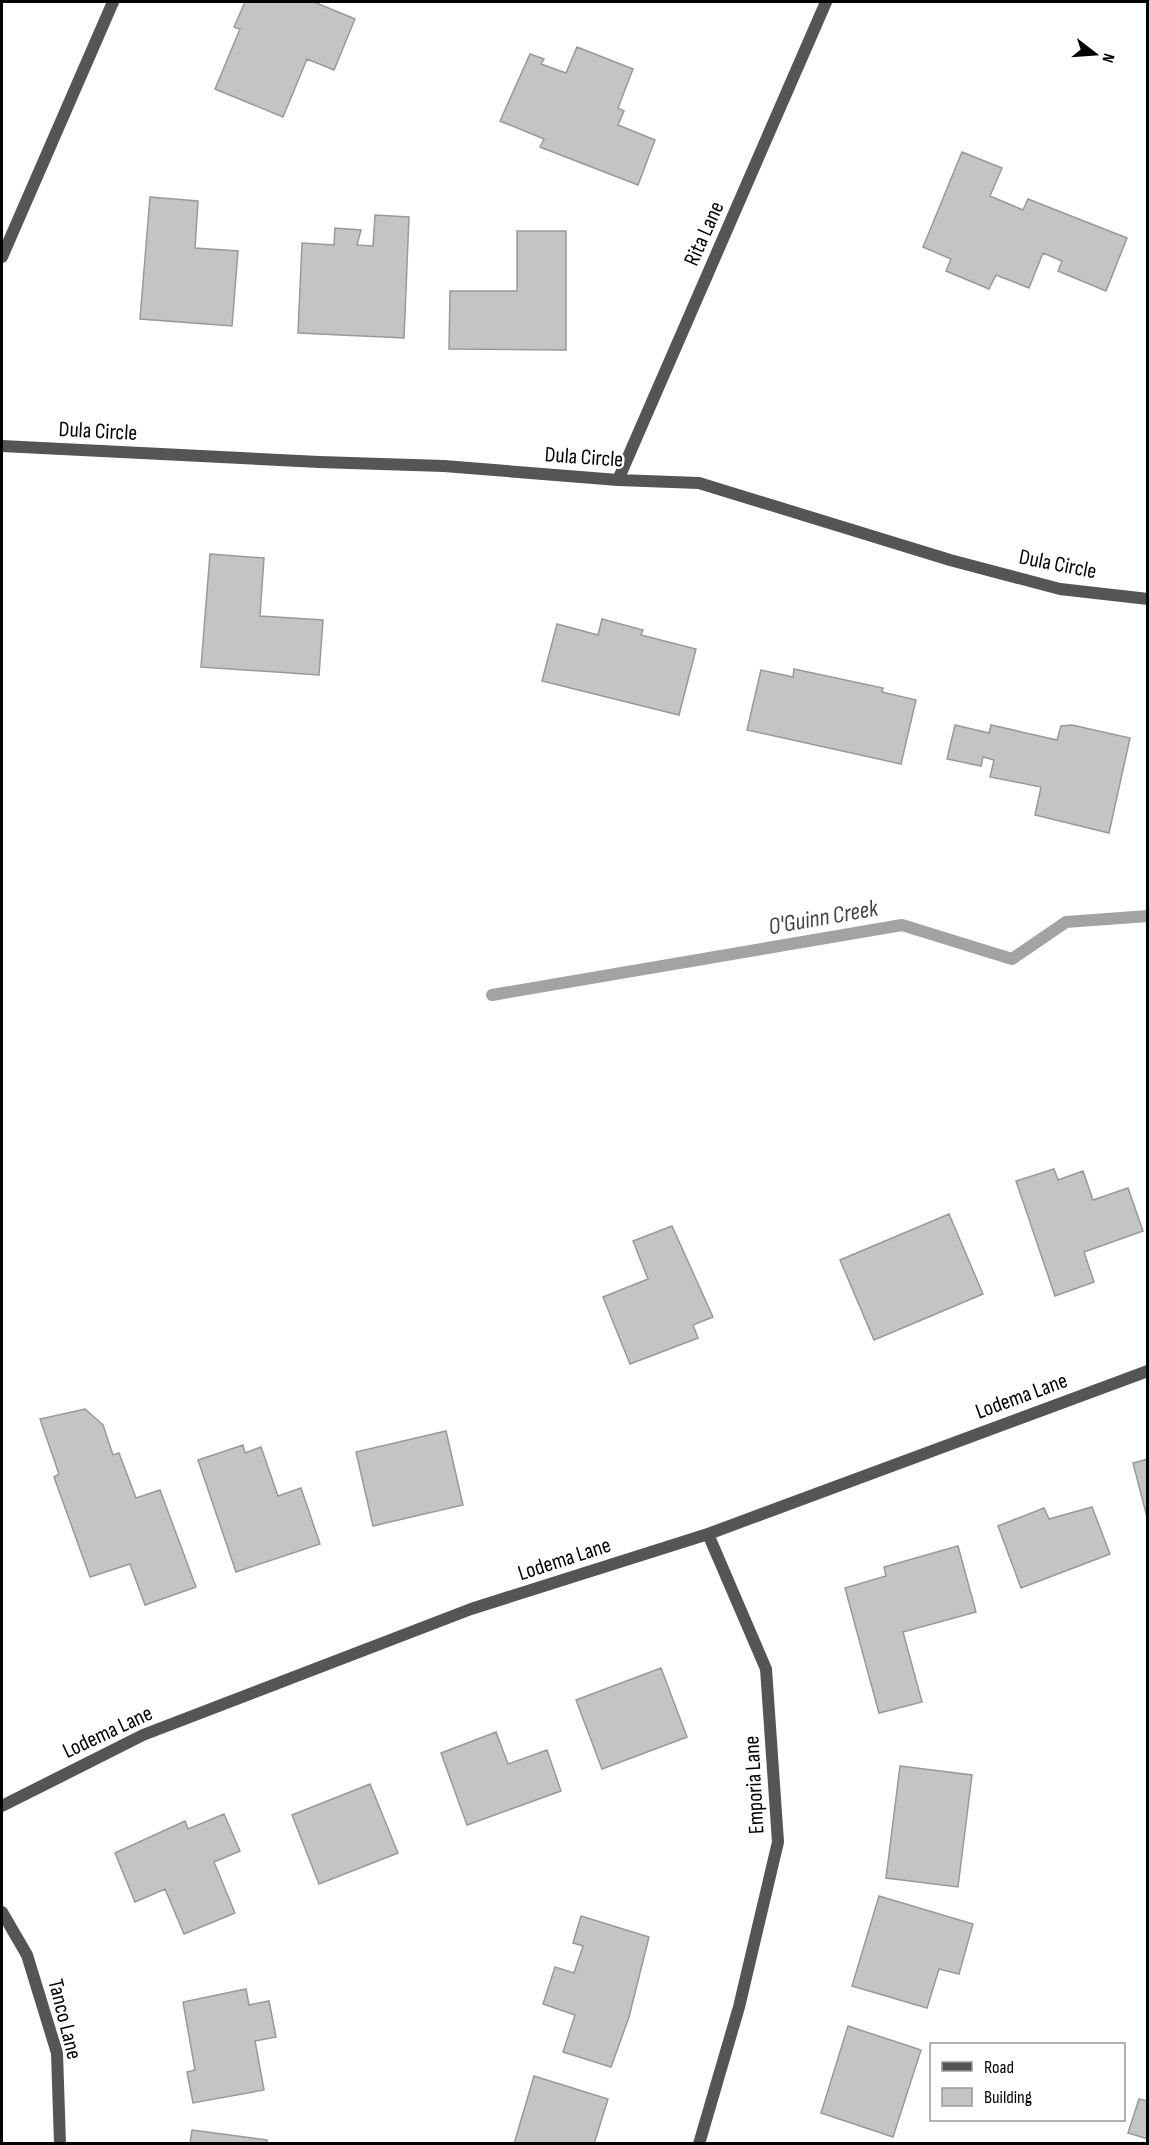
<svg xmlns="http://www.w3.org/2000/svg" width="1149" height="2145" viewBox="0 0 1149 2145" font-family="'Sofia Sans Condensed',sans-serif">
	<rect width="100%" height="100%" fill="#fff"/>
	<g fill="none" stroke-linecap="round" stroke-linejoin="round">
		<!-- stream -->
		<path stroke="#a3a3a3" stroke-width="12" d="M492,995L902,925L1012,959L1066,922L1148,916"/>
	</g>
	<!-- building -->
	<path fill="#c4c4c4" stroke="#999" stroke-width="1.5" d="M245,2H314L355,19L334,70L307,59L283,117L215,89L240,29L234,27Z
		M577,47L633,69L618,108L624,111L618,125L655,140L638,185L540,147L544,139L500,121L530,54L544,59L541,64L566,73Z
		M962,152L1002,168L990,196L1023,210L1028,199L1127,238L1106,291L1058,271L1062,261L1043,253L1029,288L996,275L989,289L946,271L951,259L923,247Z
		M150,197L198,201L195,248L238,251L232,326L140,319Z
		M375,215L409,217L404,338L298,333L302,243L334,245L335,228L361,230L357,245L373,246Z
		M517,231H566V350L449,349L450,291H517Z
		M210,554L264,558L260,616L323,620L319,675L201,667Z
		M602,619L643,630L641,635L696,649L679,715L542,681L557,624L598,635Z
		M794,669L883,688L882,692L916,700L901,764L747,730L761,670L793,677Z
		M955,725L989,733L991,725L1057,740L1061,726L1072,725L1130,738L1109,833L1035,815L1041,787L990,777L994,760L983,757L981,766L947,759Z
		M1054,1169L1058,1180L1083,1171L1093,1200L1128,1188L1143,1231L1084,1252L1094,1282L1055,1296L1016,1181Z
		M949,1214L983,1294L874,1340L840,1260Z
		M672,1226L713,1317L693,1325L698,1338L630,1364L603,1297L648,1279L633,1241Z
		M85,1409L103,1425L113,1455L119,1453L136,1498L160,1490L196,1587L145,1605L130,1564L90,1577L54,1477L59,1474L40,1419Z
		M446,1431L463,1505L373,1526L356,1452Z
		M243,1445L245,1453L261,1447L278,1496L301,1488L320,1544L236,1572L198,1460Z
		M1148,1459V1521L1133,1463Z
		M1092,1507L1110,1554L1021,1588L998,1526L1044,1508L1049,1519Z
		M958,1546L976,1612L903,1632L922,1702L879,1713L845,1588L886,1576L884,1567Z
		M661,1668L687,1737L602,1769L576,1700Z
		M496,1732L508,1764L547,1750L561,1791L467,1825L441,1753Z
		M900,1766L972,1775L958,1887L886,1878Z
		M370,1784L398,1853L319,1884L292,1815Z
		M224,1814L240,1851L214,1862L235,1913L184,1934L165,1889L135,1902L115,1853L185,1821L188,1829Z
		M879,1896L973,1924L959,1974L939,1969L927,2008L852,1986Z
		M581,1916L649,1937L629,2017L611,2067L563,2052L575,2015L543,2004L555,1967L574,1973L583,1946L573,1943Z
		M246,1989L249,2005L269,2001L276,2037L255,2041L264,2090L193,2103L187,2072L195,2070L183,2002Z
		M848,2026L921,2050L893,2137L821,2113Z
		M534,2076L608,2099L594,2144H514Z
		M1139,2099L1148,2101V2139L1128,2133Z
		M192,2130L267,2140V2144H190Z"/>
	<g fill="none" stroke-linecap="round" stroke-linejoin="round">
		<!-- street -->
		<path stroke="#555" stroke-width="12" d="M2,257L113,2
			M2,446L319,462L444,466L618,480L699,483L950,560L1060,589L1148,599
			M618,480L826,2
			M2,1806L143,1735L471,1609L708,1534L1148,1371
			M2,1912L27,1955L57,2053L60,2144
			M699,2144L739,2007L778,1842L766,1669L708,1534"/>
	</g>
	<g text-anchor="middle" stroke-width="5" stroke-linejoin="round" paint-order="stroke">
		<!-- street labels -->
		<g font-size="22" fill="#000" stroke="#fff">
			<text transform="translate(703 233) rotate(-66)" y="8">Rita Lane</text>
			<text transform="translate(98 430) rotate(3)" y="8">Dula Circle</text>
			<text transform="translate(584 456) rotate(4)" y="8">Dula Circle</text>
			<text transform="translate(1058 563) rotate(11)" y="8">Dula Circle</text>
			<text transform="translate(1021 1395) rotate(-20)" y="8">Lodema Lane</text>
			<text transform="translate(564 1558) rotate(-18)" y="8">Lodema Lane</text>
			<text transform="translate(107 1731) rotate(-25)" y="8">Lodema Lane</text>
			<text transform="translate(753 1785) rotate(-93)" y="8">Emporia Lane</text>
			<text transform="translate(66 2019) rotate(76)" y="8">Tanco Lane</text>
		</g>
		<!-- water labels -->
		<g font-size="24" font-style="italic" fill="#444" stroke="#fff">
			<text transform="translate(823 917) rotate(-10)" y="8">O'Guinn Creek</text>
		</g>
	</g>
	<!-- border -->
	<rect width="1149" height="2145" fill="none" stroke="#000000" stroke-width="6"/>
	<!-- legend -->
	<rect x="930" y="2043" width="195" height="78" fill="#ffffff" stroke="#999999" stroke-width="1.5"/>
	<rect x="942" y="2062" width="30" height="9" fill="#555555" stroke="#999999" stroke-width="1.5"/>
	<text x="984" y="2073" font-size="18" fill="#000000">Road</text>
	<rect x="942" y="2088" width="30" height="18" fill="#c4c4c4" stroke="#999999" stroke-width="1.5"/>
	<text x="984" y="2103" font-size="18" fill="#000000">Building</text>
	<!-- north arrow -->
	<g transform="translate(1095 54) rotate(107)" stroke="#ffffff" stroke-width="4.5" paint-order="stroke">
	<path d="M0-4.5L10 22L0 15L-10 22Z" fill="#000000"/>
	<text y="-9" font-size="16" font-weight="bold" text-anchor="middle" fill="#000000">N</text>
	</g>
</svg>
